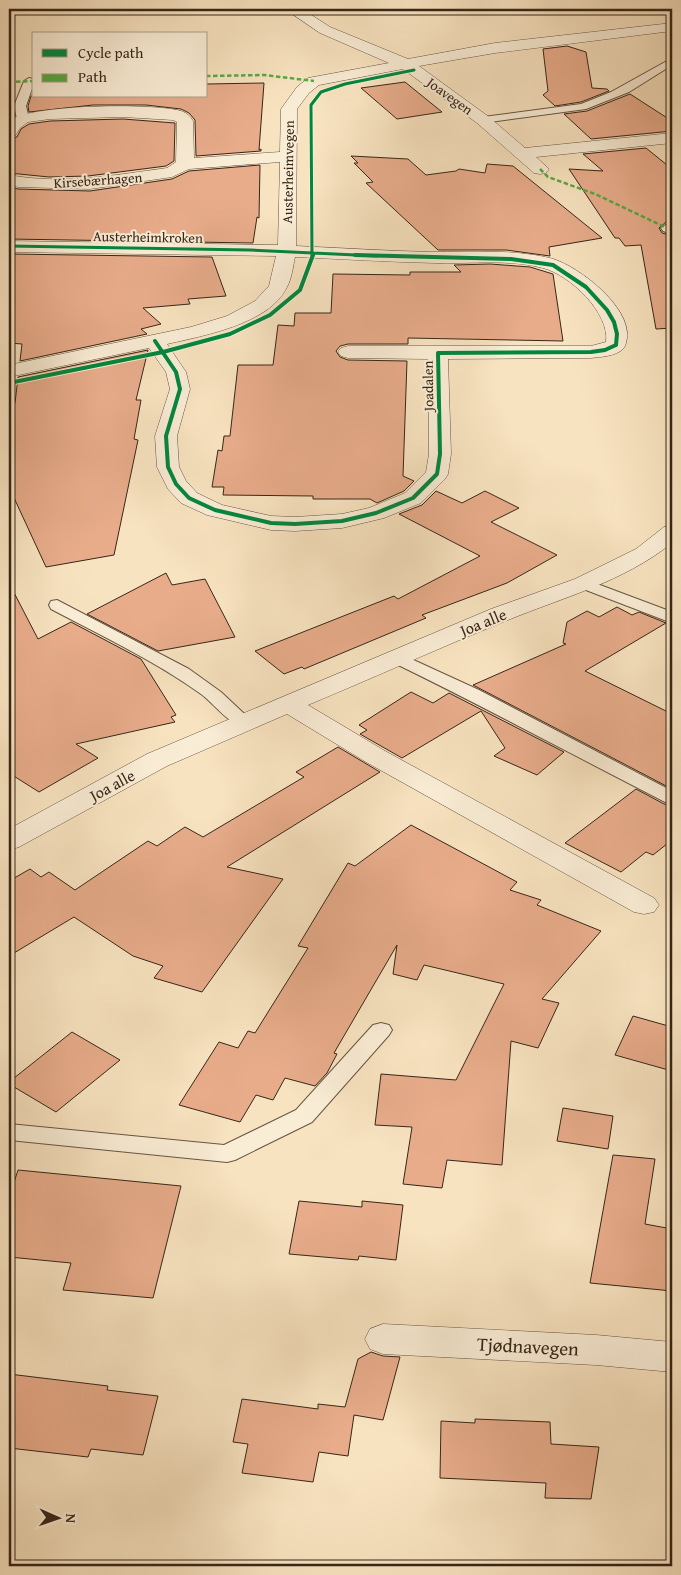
<svg xmlns="http://www.w3.org/2000/svg" width="681" height="1575" viewBox="0 0 681 1575" font-family="'Gentium Book Plus',serif">
	<rect width="100%" height="100%" fill="#f8e3c0"/>
	<filter id="stains"><feTurbulence type="fractalNoise" baseFrequency=".004" numOctaves="4"/><feColorMatrix values="0 0 0 0 .2 0 0 0 0 .09 0 0 0 0 .02 0 0 0 .5 -.17"/></filter>
	<radialGradient id="worn" r=".72"><stop offset=".6" stop-color="#630" stop-opacity="0"/><stop offset="1" stop-color="#630" stop-opacity=".3"/></radialGradient>
	<!-- building -->
	<path fill="#e8ac8b" stroke="#372618" d="M567,46L586,52L592,88L607,89L609,91L581,102L555,106L543,95L548,91L543,49Z
		M405,82L442,112L397,119L361,88Z
		M264,83L259,150L261,149V151L196,156L195,120L189,113L181,109L146,105H93L29,112L28,106L31,96H206V84Z
		M630,94L672,121V131L591,139L564,114L587,111Z
		M123,119L175,123L174,161L166,166L88,176L49,177L9,173V139L17,137L21,129L29,124L50,121Z
		M646,148L672,169V224L666,222L659,228L662,233L672,236V328L656,329L641,245L625,246L619,238H615L569,169L603,171L583,154Z
		M351,156L408,159L426,175L456,171L459,169L485,173L487,164L513,166L602,238L549,247L550,256L506,250H438L366,183L373,182L354,163H358Z
		M260,165L259,218L257,217L253,243L9,239V187L18,189L90,191L172,179L189,171Z
		M9,254L212,257L226,296L188,299L190,304L143,308L161,324L141,329L147,334L20,361L22,344L9,343Z
		M490,264L530,267L553,274L563,341L408,338V344H348L340,346L336,351L340,357L348,360L407,361L403,476L414,481L404,491L377,503L370,499H313V496L223,495L224,487H212L218,450L222,451L224,436H230L238,365H273L278,325L294,326L295,313H331L333,274L410,275V272H461L454,265Z
		M148,350L136,400H141L134,439L138,440L114,555L46,567L9,487V403H15L18,377Z
		M436,491L462,503L485,491L519,508L491,522L557,555L507,583L422,615L426,618L304,669L302,667L284,674L255,651L394,596L398,599L480,556L399,514L422,505Z
		M166,573L172,585L205,579L235,637L158,651L87,614Z
		M9,583L38,639L71,622L141,659L176,715L171,717L175,722L76,744L98,758L39,792L9,773Z
		M617,607L632,615L639,612L666,623L585,671L672,714V789L473,685L566,644L563,643L567,622L587,611L599,617Z
		M411,692L433,703L449,693L564,752L537,775L494,756L505,748L481,711L402,758L360,734L367,730L359,725Z
		M338,747L380,772L227,867L283,879L202,992L154,978L163,966L133,956L74,917L9,956V881L30,869L41,877L49,872L75,890L148,841L157,846L185,827L203,837L304,777L296,772Z
		M636,789L664,804L672,806V840L653,855L646,852L621,872L565,843Z
		M411,825L517,882L510,890L541,900L537,905L601,931L542,999L559,1003L538,1048L511,1041L502,1165L447,1160L442,1188L403,1184L412,1127L375,1125L381,1074L456,1080L504,984L424,965L417,980L393,974L397,945L334,1053L337,1054L327,1073L315,1086L285,1078L273,1100L256,1095L240,1122L179,1105L219,1042L238,1048L248,1031L255,1033L308,948L298,946L348,863L355,866Z
		M633,1016L672,1027V1071L615,1055Z
		M72,1032L120,1060L56,1112L9,1084V1082Z
		M563,1108L613,1116L608,1149L557,1141Z
		M613,1155L655,1159L645,1224L672,1229V1291L590,1283Z
		M18,1170L181,1186L153,1298L63,1290L71,1263L9,1257V1198Z
		M299,1201L362,1207V1201L403,1205L396,1260L359,1256L358,1260L289,1254Z
		M371,1352L383,1356L400,1357L383,1420L354,1415L348,1456L319,1452L313,1482L242,1473L248,1444L233,1442L242,1399L318,1409V1404L345,1407L358,1359Z
		M9,1374L108,1386L107,1390L158,1396L143,1455L91,1449L88,1457L9,1448Z
		M475,1419L550,1422L551,1444L599,1447L591,1499L545,1498L546,1483L440,1478L441,1421L475,1423Z"/>
	<g fill="none" stroke-linecap="round" stroke-linejoin="round">
		<!-- lane casing -->
		<g stroke="#675542" stroke-width="2">
			<path id="lane" d="M665,62L669,63L670,65L669,67L629,92L586,109L483,123L477,120L483,117L581,104L611,92Z
				M29,78L33,79L34,83L26,106L29,119L23,122L17,119L14,106L24,81Z
				M667,224L672,226V234L663,231L661,228Z
				M584,579L672,612V623L578,587L576,584L578,581Z
				M57,600L189,669L221,692L253,722L250,726C232,730 215,704 201,694C155,661 102,636 51,609L49,605L51,601Z
				M396,652L479,690L672,791V804L665,802C573,755 483,706 390,661L387,657L390,653Z
				M381,1023L389,1025L392,1030L389,1035L312,1122L235,1160L227,1162L9,1140V1124L224,1145L296,1110L373,1025Z"/>
		</g>
		<!-- street casing -->
		<g stroke="#675542" stroke-width="1">
			<path id="street" d="M285,9H302L330,27L408,59L495,43L672,23V31L495,53L419,66L489,117L525,148L672,133V143L536,157L549,169L546,173L540,174L534,173L477,123L403,69L319,85L309,93L297,109L296,246C342,248 387,251 433,252C471,252 512,249 550,258C577,265 631,306 627,338C626,342 626,346 623,349C616,356 601,357 591,358L448,359L451,454L448,474L445,479L421,503L384,518L342,528L295,531L271,530L207,515L181,503L168,489L157,467L155,436L170,389L166,372L149,348L9,377V365L191,327L227,316L255,301L269,286L276,256L9,252V241L278,245L280,162L189,169L172,177L90,189L18,187L9,185V175C62,185 115,175 167,168L176,162L177,122L173,120L123,117L50,119L28,122L20,128L15,136L9,137V121C29,104 155,103 181,111C187,113 190,116 193,121L194,158L280,152L281,109L297,87L308,78L389,63L320,33ZM295,257C342,259 389,262 436,263C470,264 511,259 543,268C570,275 610,313 606,342L591,346H348L341,348L338,352L341,356L348,358L428,359L429,454L426,472L405,493L369,508L342,514L295,517L271,516L222,505L197,493L186,481L179,467L177,436L190,389L186,372L167,344C202,336 270,324 287,287C292,278 293,266 295,257Z
				M672,525V543C623,582 564,597 508,620C441,647 375,677 308,705L385,751L654,898L659,905L654,912L644,914L634,912L366,762L287,714L167,766L19,847L9,850V829L147,754L491,609L575,579L636,549L664,527Z
				M383,1324L596,1335L672,1342V1372L596,1365L383,1354L370,1349L365,1339L370,1329Z"/>
		</g>
		<!-- lane -->
		<use href="#lane" fill="#faedd6" fill-rule="evenodd"/>
		<!-- street -->
		<use href="#street" fill="#faedd6" fill-rule="evenodd"/>
		<!-- quiet -->
		<path stroke="#55aa42" stroke-width="2.5" stroke-dasharray="4.5 2.5" stroke-linecap="butt" d="M206,76L264,75L314,81
			M9,82L34,81
			M540,169L548,177L595,194L667,228"/>
		<!-- cycleway-far1 casing -->
		<g stroke="#faedd6" stroke-width="5">
			<path id="cycleway-far1" d="M9,246L250,250L377,256
				M312,256L311,105L321,92L345,84L414,70"/>
		</g>
		<!-- cycleway casing -->
		<g stroke="#faedd6" stroke-width="6">
			<path id="cycleway" d="M155,341L176,372L180,389L166,436L168,467L176,484L189,498L215,510L271,523L295,524L342,521L376,513L413,498L437,474L440,454L438,353L591,352L605,350L616,345L617,334L614,322L607,310L586,287L553,265L511,259L355,255
				M9,383L163,352L230,334L270,315L300,290L313,255"/>
		</g>
		<!-- cycleway-far1 -->
		<use href="#cycleway-far1" stroke="#00873e" stroke-width="3"/>
		<!-- cycleway -->
		<use href="#cycleway" stroke="#00873e" stroke-width="4"/>
	</g>
	<g text-anchor="middle" stroke-width="4" stroke-linejoin="round" paint-order="stroke">
		<!-- far-street labels -->
		<g font-size="14" fill="#372618" stroke="#faedd6">
			<text transform="translate(450 96) rotate(36)" y="5">Joavegen</text>
			<text transform="translate(288 172) rotate(-89)" y="5">Austerheimvegen</text>
			<text transform="translate(98 180) rotate(-4)" y="5">Kirsebærhagen</text>
			<text transform="translate(148 237) rotate(1)" y="5">Austerheimkroken</text>
			<text transform="translate(428 386) rotate(-91)" y="5">Joadalen</text>
		</g>
		<!-- street labels -->
		<g font-size="16" fill="#372618" stroke="#faedd6">
			<text transform="translate(483 622) rotate(-22)" y="6">Joa alle</text>
			<text transform="translate(112 785) rotate(-28)" y="6">Joa alle</text>
		</g>
		<!-- near-street labels -->
		<g font-size="19" fill="#372618" stroke="#faedd6">
			<text transform="translate(528 1346) rotate(3)" y="7">Tjødnavegen</text>
		</g>
	</g>
	<!-- margin -->
	<rect width="681" height="1575" fill="none" stroke="#f8e3c0" stroke-width="30"/>
	<rect x="10" y="10" width="661" height="1555" fill="none" stroke="#372618" stroke-width="2.5"/>
	<rect x="15" y="15" width="651" height="1545" fill="none" stroke="#372618"/>
	<!-- legend -->
	<rect x="32" y="32" width="175" height="65" fill="#faedd6" stroke="#ac9d8a"/>
	<rect x="42" y="49" width="25" height="8" fill="#00873e" stroke="#ac9d8a"/>
	<text x="78" y="58" font-size="15" fill="#372618">Cycle path</text>
	<rect x="42" y="74" width="25" height="8" fill="#55aa42" stroke="#ac9d8a"/>
	<text x="78" y="82" font-size="15" fill="#372618">Path</text>
	<!-- north arrow -->
	<g transform="translate(58 1518) rotate(92)" stroke="#faedd6" stroke-width="4" paint-order="stroke">
	<path d="M0-4L9 19L0 12L-9 19Z" fill="#372618"/>
	<text y="-8" font-size="14" font-weight="bold" text-anchor="middle" fill="#372618">N</text>
	</g>
	<rect width="100%" height="100%" filter="url(#stains)"/>
	<rect width="100%" height="100%" fill="url(#worn)"/>
</svg>
